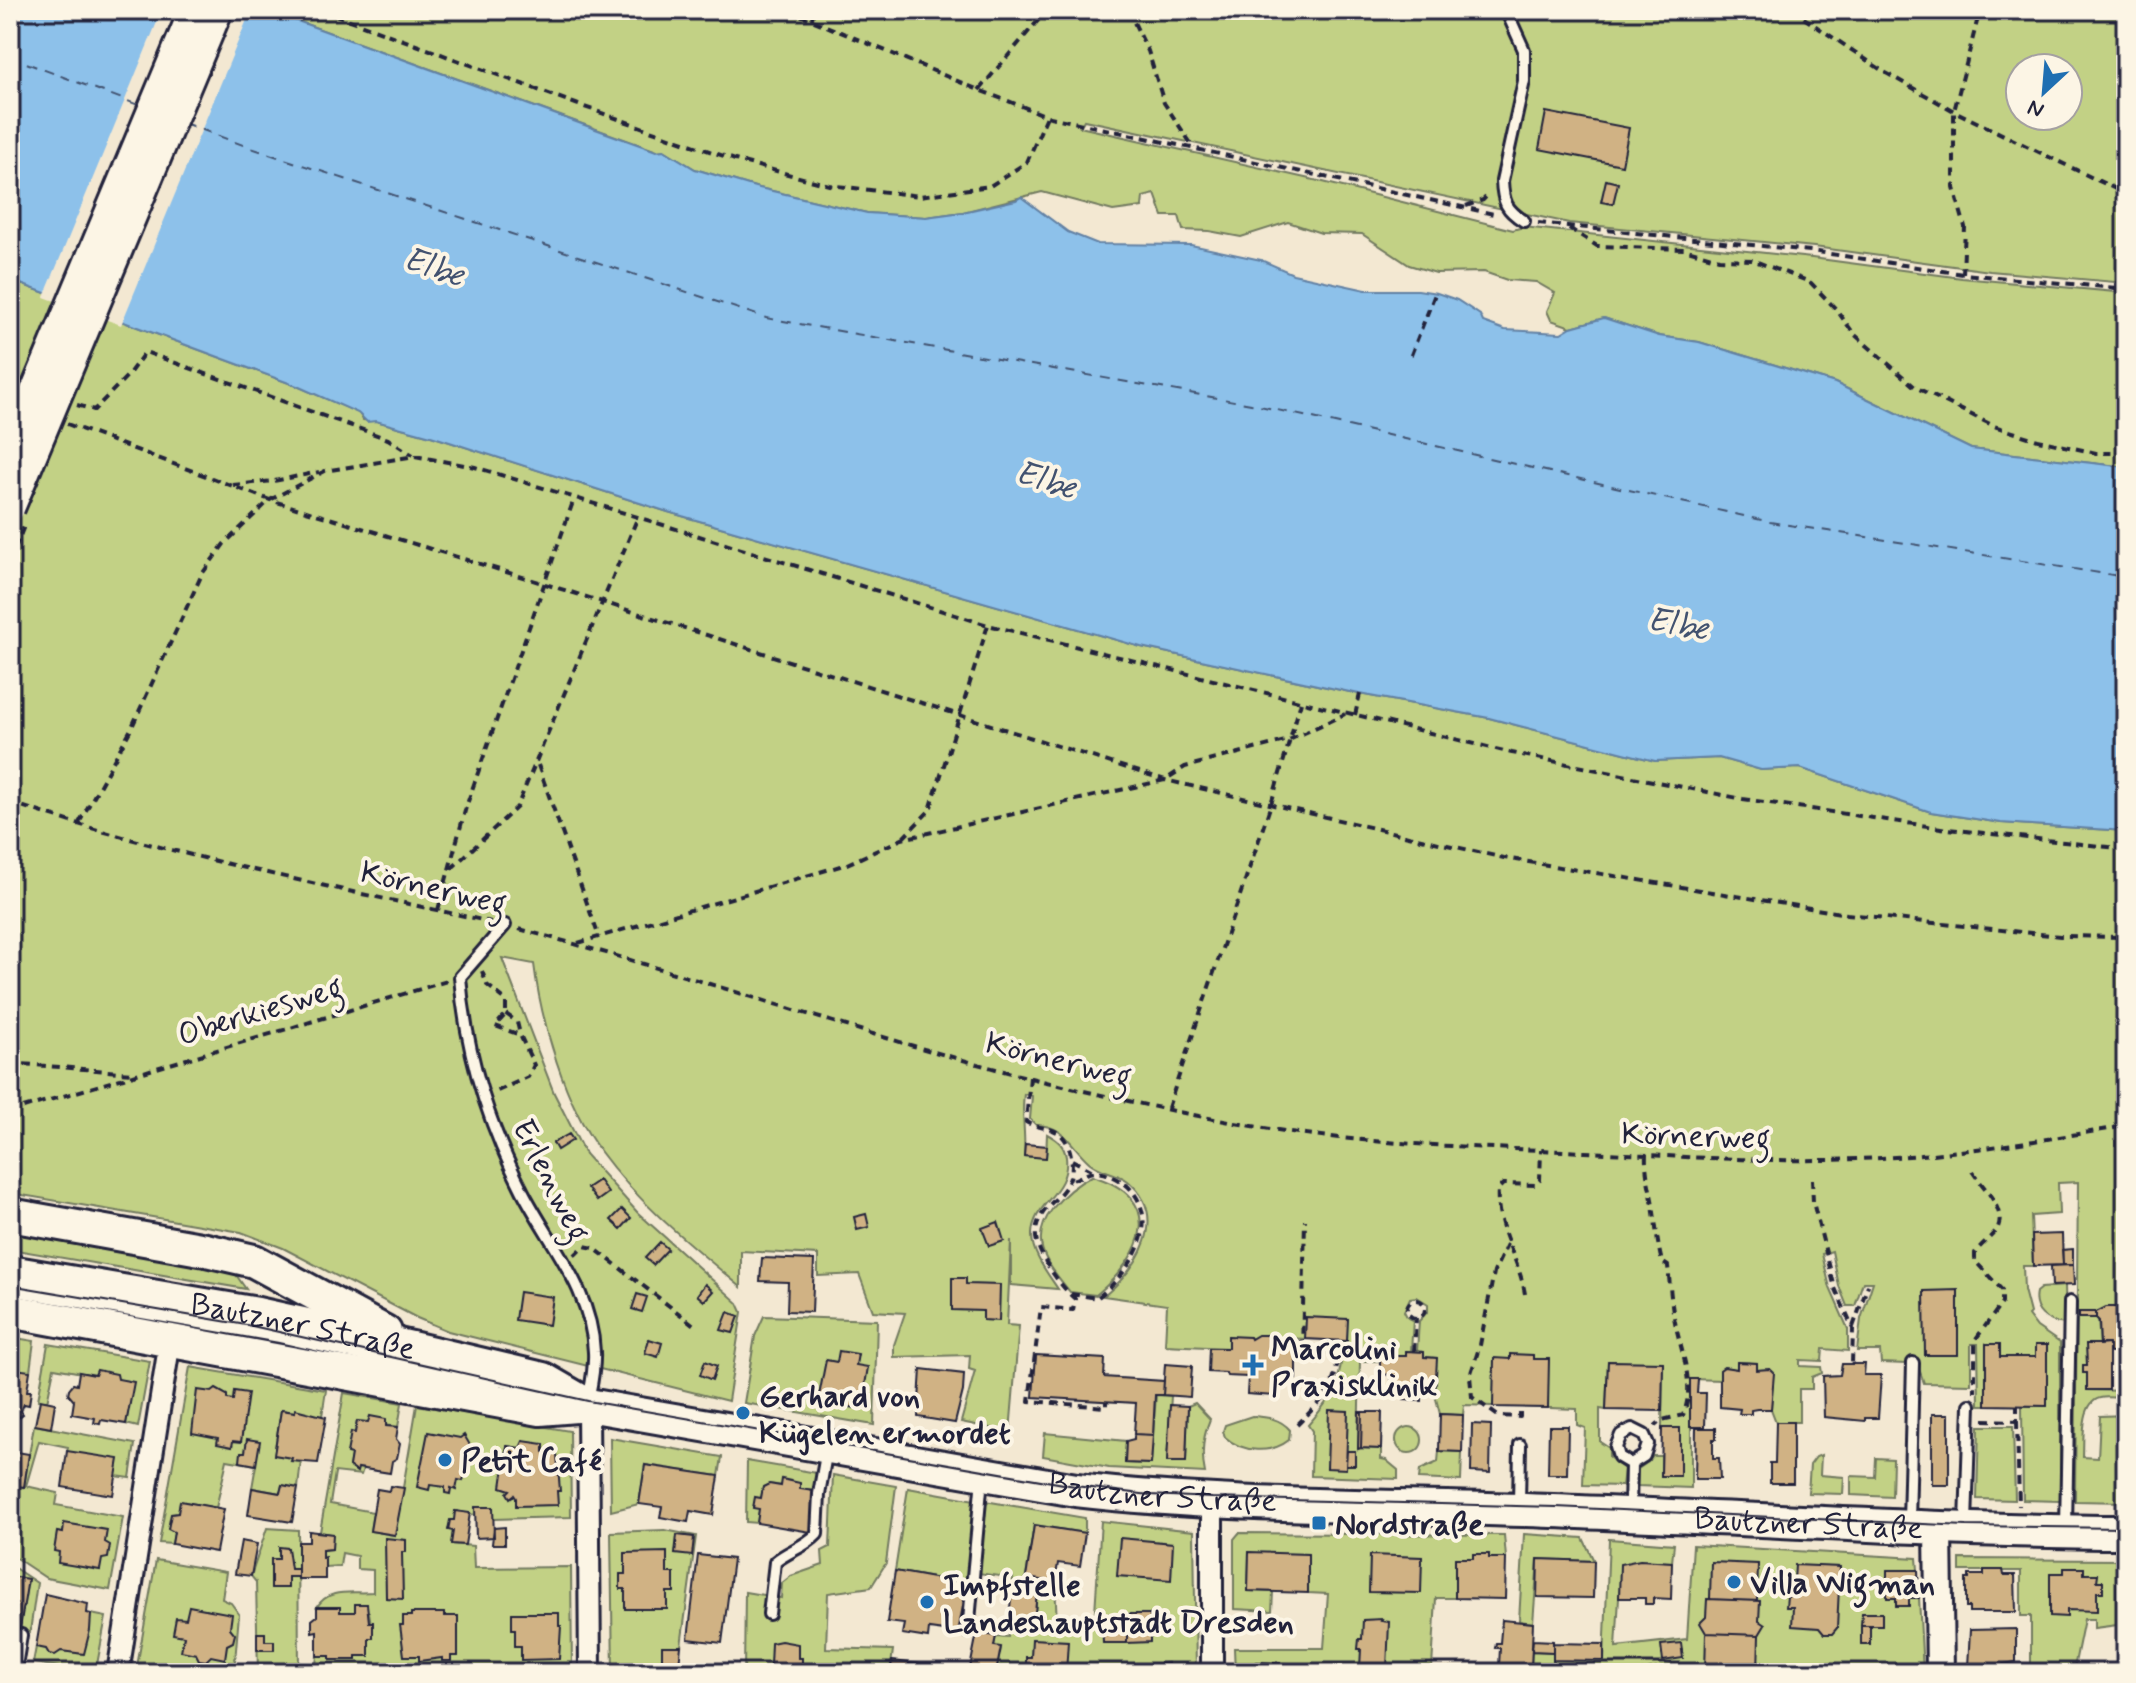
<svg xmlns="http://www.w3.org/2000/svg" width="2136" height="1683" viewBox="0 0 2136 1683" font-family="Mynerve,sans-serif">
	<rect width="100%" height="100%" fill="#f3e8d2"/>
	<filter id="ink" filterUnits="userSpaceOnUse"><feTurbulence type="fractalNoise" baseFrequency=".0125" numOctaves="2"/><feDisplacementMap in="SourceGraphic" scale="16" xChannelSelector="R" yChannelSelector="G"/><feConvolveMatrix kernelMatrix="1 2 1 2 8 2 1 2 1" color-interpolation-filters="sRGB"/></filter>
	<g filter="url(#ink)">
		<!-- green -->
		<path fill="#c2d185" stroke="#727a60" stroke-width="2" fill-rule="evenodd" d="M267,10H2126V283L1990,271L1814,247L1569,223L1084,120L1080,127L1323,182L1513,230L1523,227L1812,258L1962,278L2126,293V467L1971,449L1835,383L1699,342L1659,336L1604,318L1571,327L1551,320L1547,311L1555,293L1536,282L1507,280L1484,272L1436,273L1409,265L1362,234L1321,233L1288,222L1241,237L1209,231L1183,230L1179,216H1163L1155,194L1143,197L1142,207L1113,211L1042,192L963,212L926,217L867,213L755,187L695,169L664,150L657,151ZM2020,68H2068V116H2020Z
			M10,280L297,386L359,413L363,420L376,421L431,436L668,512L1141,647L1359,694L1489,718L1655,761L1719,758L1761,770L1800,768L1931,812L2001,823L2126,831V1320H2098L2100,1345H2087V1365H2083V1373H2087V1390L2126,1391V1399C2118,1398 2107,1396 2100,1398C2080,1403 2084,1441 2083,1457L2098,1458L2100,1416L2126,1415V1502L2075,1501L2078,1182L2058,1183L2059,1214L2031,1216L2033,1266H2023L2024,1290L2030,1313L2028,1315L2037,1327L2060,1343V1501L2023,1500L2022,1406H2047V1345H2035V1357H2000L1986,1344V1405H1979L1978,1344H1971V1384L1924,1383L1916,1360L1907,1364L1881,1363L1880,1351H1857L1861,1319L1873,1282H1863L1855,1306H1847L1839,1286L1832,1251L1822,1254L1830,1288L1848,1329V1351L1823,1349L1822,1361L1800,1360V1366L1821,1367L1822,1373L1812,1377V1389H1799V1422H1776L1771,1409L1773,1373L1770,1369L1757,1370V1363L1738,1362L1737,1369L1724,1367L1720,1370L1721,1380L1691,1379V1488L1637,1486L1638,1469L1648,1462L1653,1456H1661V1476H1680V1429L1662,1428L1663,1363L1608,1361L1606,1410L1600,1409V1442L1609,1448V1457L1624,1469L1622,1486L1583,1485L1585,1428L1577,1425V1409L1464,1405L1463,1415L1440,1414L1435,1395L1436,1358L1424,1357V1352L1417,1351L1419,1321L1428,1311V1304L1417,1297L1410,1298L1404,1311L1407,1317L1413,1320L1411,1351H1406V1356H1381L1380,1361H1360L1358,1448L1381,1449V1459L1386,1460L1398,1470V1479L1311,1476L1312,1431L1308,1425C1336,1393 1341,1383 1343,1340L1276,1338L1275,1341L1229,1336L1228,1348L1165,1345L1167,1305L1104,1296C1138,1268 1171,1218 1128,1181C1116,1172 1100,1172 1089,1162C1071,1146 1064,1125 1036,1125L1030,1119L1032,1096L1024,1094C1021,1115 1026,1137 1024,1156L1046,1158L1047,1134C1058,1140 1064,1145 1066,1157C1070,1193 1033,1203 1032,1234C1031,1253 1048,1274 1058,1289L1011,1285V1240L1007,1325L1019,1326L1010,1432L961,1422L975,1371L969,1369L970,1355L894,1357V1345L905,1313L873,1311L859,1274L818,1276V1255L741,1251V1287C692,1246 639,1204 601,1152C565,1105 541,1021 534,964L502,958L554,1093L585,1154L638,1213L738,1303L742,1312L728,1401L448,1331L417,1318L283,1248L241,1232L10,1193Z
			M1092,1176C1167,1198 1145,1255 1096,1295L1070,1292C1047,1263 1027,1242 1053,1208C1064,1194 1076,1184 1092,1176Z
			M10,1228L206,1262L234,1272L246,1289L10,1249Z
			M2065,1286L2066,1324C2047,1323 2032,1312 2036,1292L2041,1288Z
			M764,1316L877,1320L874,1425L744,1403L755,1336Z
			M10,1337L34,1341L30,1371L10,1417Z
			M48,1344L150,1361L138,1427L126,1424L133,1382L54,1368L47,1402L38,1400Z
			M190,1367L326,1390L322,1416L281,1410L274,1455L301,1460L298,1488L282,1485L280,1493L252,1488L256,1465L227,1460L216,1508L180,1501L172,1544L159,1543Z
			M344,1393L402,1403L398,1427L357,1421L349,1466L363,1469L361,1475L335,1472L330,1504L373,1512L370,1531L395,1535L417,1405L570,1431L571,1517L494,1519L456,1511L451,1544L473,1546L474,1568L571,1567L572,1673H315L317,1656H330V1660L356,1656L369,1638H373L369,1612H340L339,1607H317C329,1587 352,1594 373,1592V1570L357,1569V1556L342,1553L340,1566L325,1567V1558H322V1550L332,1549V1534L320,1532Z
			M1156,1395L1171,1396L1167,1461L1186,1462L1188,1406L1195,1403L1210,1419C1203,1436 1201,1455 1205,1473L1109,1468L1043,1456L1045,1433L1126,1441L1125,1463L1151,1464Z
			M1252,1416C1267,1417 1280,1418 1290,1430L1289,1440C1272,1454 1242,1453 1225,1437L1223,1431L1225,1425Z
			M34,1425L135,1444L130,1478L116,1476L67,1451L68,1447L39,1441L26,1486L58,1493L56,1505L123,1517L110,1590L46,1578L10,1554L18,1511L10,1509V1485L24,1486Z
			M1979,1426H2013L2015,1500L1977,1499Z
			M1396 1440a13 13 0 1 1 26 0a13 13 0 1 1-26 0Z
			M610,1438L722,1457L719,1476L645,1465L639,1504L611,1511Z
			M1439,1451L1462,1452L1461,1481L1419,1479L1420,1470L1438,1462Z
			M1821,1455L1820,1475L1844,1477L1843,1494L1808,1493L1810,1465L1816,1457Z
			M1876,1458L1893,1459L1892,1497L1851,1495V1476L1875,1477Z
			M747,1461L817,1473L813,1491L770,1484L763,1487L757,1523L746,1522Z
			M833,1475L896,1486L886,1563L871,1587L828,1593L826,1648L893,1650L890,1673H744L745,1592L781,1598L782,1583L791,1576L823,1565L822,1551L830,1547Z
			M908,1488L975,1500L967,1584L895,1571Z
			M985,1501L1085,1518V1533L1034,1525L1026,1577L1055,1582L1057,1624L1094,1627L1101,1521L1194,1531L1196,1673H996L1001,1648L994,1646L996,1636L1008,1637L1009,1620L1034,1622L1037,1592L1017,1589L1016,1598H1011L1013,1578L978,1573Z
			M267,1528L298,1530L299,1673H258L256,1582L251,1576Z
			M665,1530L696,1536L681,1646H663L662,1665H676V1673H613L611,1532Z
			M1239,1533L1504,1535L1506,1558H1489V1554H1473V1558H1455V1598H1436L1432,1668L1516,1667V1673H1235L1234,1648H1324L1328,1594L1308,1593L1249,1553L1248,1591L1273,1592L1272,1611L1234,1609V1539Z
			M1524,1534L1583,1538L1594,1561L1538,1559L1533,1623L1519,1621Z
			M1609,1539L1674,1544L1672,1562L1619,1598L1616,1647L1687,1639L1693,1545L1917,1558L1918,1570H1887V1597L1896,1598V1606H1908L1909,1598H1919L1923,1673H1521L1522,1668H1531L1532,1651L1553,1652V1660L1604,1661Z
			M1960,1559L2126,1560V1573L2117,1574V1625L2094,1628V1619H2084L2074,1668L2031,1673V1616H2021V1571H1960Z
			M156,1560L226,1572L222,1599L231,1603L239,1614L234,1673L136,1672Z
			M10,1565L37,1583L30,1632L19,1631L28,1579L10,1576Z
			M91,1614L106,1617L96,1670L94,1672L33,1663L36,1647L83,1654Z"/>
		<!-- water -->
		<path fill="#8dc1ea" stroke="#6281a4" stroke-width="2" d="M10,10H267L656,151L664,150L695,169L755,187L867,213L926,217L963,212L1016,200L1021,197L1068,232L1098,244L1191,245L1261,260L1293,274L1366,290H1418L1437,293L1457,300L1480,315L1483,322L1505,330L1561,333L1571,327L1604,318L1659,336L1699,342L1835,383L1971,449L2126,467V831L2001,823L1931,812L1800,768L1761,770L1719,758L1655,761L1489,718L1359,694L1141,647L668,512L431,436L376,421L367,422L358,413L297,386L10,280Z"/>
		<!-- pier -->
		<path fill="#f3e8d2" d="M162,10H251L121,325L44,297Z"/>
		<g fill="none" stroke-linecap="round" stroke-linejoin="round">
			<!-- ferry -->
			<path stroke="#425270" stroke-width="2" stroke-dasharray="10 8" stroke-linecap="butt" d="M10,57L141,106
				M184,123L251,148L766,318L1251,404L1770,522L2126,577"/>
		</g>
		<!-- building -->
		<path fill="#d0b284" stroke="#22223b" stroke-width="2" d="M1546,112L1629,128L1622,165L1539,149Z
			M1606,180L1618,183L1613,204L1601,202Z
			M569,1134L573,1140L557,1150L553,1143Z
			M1025,1144L1047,1146L1046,1158L1024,1156Z
			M599,1180L608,1193L597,1201L587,1188Z
			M622,1209L631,1218L621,1229L611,1220Z
			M866,1214L869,1227L857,1230L854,1217Z
			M998,1222L1004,1241L989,1246L982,1228Z
			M2062,1234L2063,1265L2033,1266L2032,1235Z
			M660,1242L668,1249L653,1265L645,1258Z
			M2073,1249V1265H2063L2062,1250Z
			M762,1258L814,1260L812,1312L787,1311L788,1282L760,1281Z
			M2073,1265L2074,1285L2052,1286L2051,1266Z
			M952,1278H966V1284L1000,1285L999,1321L983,1320V1311L952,1310Z
			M705,1284L713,1291L704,1301L697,1295Z
			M1958,1290V1355H1925L1924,1291Z
			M519,1292L553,1297L549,1325L515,1320Z
			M637,1294L647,1297L642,1312L632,1309Z
			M2126,1301V1352L2109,1353V1344L2100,1345L2099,1321L2096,1318V1312L2106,1307H2123Z
			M728,1312L739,1316L733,1333L721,1330Z
			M2079,1312H2096V1318H2079Z
			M1306,1317L1348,1319L1347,1341L1305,1339Z
			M1258,1335H1266L1273,1340L1275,1341V1338L1296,1339V1379L1274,1378V1396L1247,1394L1248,1377L1227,1376L1226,1373L1208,1372L1209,1348H1228V1336L1250,1337L1251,1339Z
			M649,1339L662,1343L658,1357L645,1353Z
			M1986,1344H2000V1357H2035V1345H2047V1406L1986,1405Z
			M2086,1344H2109V1390H2087V1373H2083V1365H2087Z
			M839,1351L858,1354L856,1365L868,1367L861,1409L818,1401L826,1360L837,1362Z
			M1406,1351L1424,1352V1357L1437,1358L1435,1395L1422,1394V1401L1404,1400V1394L1391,1393L1392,1375L1380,1374V1356H1406Z
			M1510,1354L1533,1355V1359H1549L1548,1408L1493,1407L1494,1358L1510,1359Z
			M1036,1355L1105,1359L1104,1377L1164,1381L1163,1395H1155L1153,1435L1134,1434L1136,1403L1033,1397Z
			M10,1361L16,1362L15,1369L30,1371L27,1391H31L29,1405L24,1404L21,1411L23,1414L14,1421L10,1419Z
			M705,1361L717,1366L712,1380L700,1375Z
			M1608,1361L1663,1362L1662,1411L1606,1410Z
			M1737,1362L1757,1363V1370L1770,1369L1774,1373L1771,1409H1757L1751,1410V1414H1739L1740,1409L1720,1407V1370L1724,1367L1737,1369Z
			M1165,1364L1192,1366L1190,1397L1163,1395Z
			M1842,1364H1865L1864,1375H1881L1878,1418H1865V1421L1824,1417L1823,1376L1840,1375Z
			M921,1369L964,1374L963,1391L955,1423L918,1417Z
			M97,1370L117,1374L118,1379L134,1382L126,1424L101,1420L100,1424L94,1423L95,1418L72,1414L74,1401L68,1394L69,1389L73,1384L77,1385L79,1372L95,1375Z
			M1690,1379H1698L1697,1393H1706L1705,1427H1690Z
			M216,1389L227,1395V1399L233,1400L234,1391L248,1393L241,1442L233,1441L232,1447L217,1444L218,1438L192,1433L197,1390L212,1392Z
			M40,1400L55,1403L51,1428L35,1425Z
			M1170,1405L1188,1406L1186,1462H1167Z
			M295,1409L326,1417L318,1463L291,1461L292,1458L274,1455L281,1410L295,1412Z
			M1329,1410L1348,1411L1346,1469L1327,1468Z
			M1359,1412H1362L1361,1448L1358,1449Z
			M1362,1412H1382L1381,1449L1361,1448Z
			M1440,1414L1463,1415L1462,1452L1439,1451Z
			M1932,1414H1949V1485H1932Z
			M370,1416L386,1419V1426L398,1427L396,1439L400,1444L397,1458L392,1461L390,1473L358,1468L357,1472L349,1466L351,1454L347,1453L351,1432L355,1433L357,1421L368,1422Z
			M1776,1422H1793V1483H1770V1463H1775Z
			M1472,1424L1491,1425L1490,1473L1471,1472Z
			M1549,1426H1568L1567,1474H1548Z
			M1662,1428H1680V1476H1661Z
			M1696,1428H1716V1439H1713V1458H1719L1720,1479H1695Z
			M428,1432L460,1438L464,1435L470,1445L467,1454L472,1455L469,1474L465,1473L463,1481L458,1480L456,1490L451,1488L450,1494L445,1493V1487L430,1485L429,1490L417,1487Z
			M1134,1434L1153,1435L1151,1464L1125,1463L1126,1441L1134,1439Z
			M247,1439L260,1441L256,1465L240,1462L241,1452H245Z
			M523,1441L544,1444V1452L557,1454L560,1491H557L558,1505L516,1506V1498L514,1495L510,1498L507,1493L510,1490L501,1487L507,1446L520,1448Z
			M11,1451L29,1454L24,1487L10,1485Z
			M67,1451L119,1459L113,1495L62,1487Z
			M1347,1451H1355V1465H1346Z
			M645,1465L719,1476L713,1515L690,1511L688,1522L660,1517L662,1507L639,1504Z
			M782,1479L800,1483V1489L813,1491L817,1496L811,1532L757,1523L759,1509L753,1508L755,1497L761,1498L763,1487L769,1484L781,1486Z
			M282,1485L298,1488L292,1522L248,1515L252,1488L280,1493Z
			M390,1486L404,1488L395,1535L370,1531L377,1489L389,1491Z
			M180,1501L224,1509L216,1552L172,1544L174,1532L168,1529L171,1514L178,1513Z
			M475,1507H493L494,1537L476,1538Z
			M455,1511L470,1513L465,1545L451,1544L453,1531L448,1530L450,1520H454Z
			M64,1523L107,1530L105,1542L110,1545L108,1558L102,1559L100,1570L58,1563L59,1552L54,1551L57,1532L63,1533Z
			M1034,1525L1085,1533L1080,1566L1058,1563L1055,1582L1026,1578Z
			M505,1527V1544H492L494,1528Z
			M309,1531L333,1534L332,1549L322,1550V1558L325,1557V1579H298V1542H309Z
			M677,1535L694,1537L692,1556L675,1554Z
			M385,1538L406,1540V1552H402L403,1599L386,1598Z
			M1120,1538L1173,1543L1171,1580L1117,1576Z
			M241,1541L257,1544L251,1576L235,1574Z
			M279,1547L288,1548L291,1569H298V1577H288V1588H271V1559H279Z
			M667,1552V1573H674V1592H667V1609H625V1589H620V1574H625V1553Z
			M1249,1552L1308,1554V1593L1248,1591Z
			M1473,1554H1489V1558H1506L1505,1599L1455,1598V1558H1473Z
			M698,1555L733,1559L722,1643L688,1639Z
			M1370,1555L1422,1557L1421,1593L1369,1592Z
			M1538,1559L1594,1561L1593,1598L1537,1597Z
			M1640,1560L1672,1562L1671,1599L1653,1598V1604H1645V1598H1619L1620,1564Z
			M1711,1562L1758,1564L1757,1601L1710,1599Z
			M1795,1565L1840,1567L1837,1628L1832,1634H1824L1819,1628L1792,1626L1793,1607H1786L1787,1596H1793Z
			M2064,1568H2084V1574H2098L2097,1581H2103V1592H2097V1611L2067,1610V1617L2050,1616V1573H2064Z
			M1887,1570H1918L1919,1598H1909V1606H1896V1598H1887Z
			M1984,1570H2003L2004,1575H2015L2016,1612H1969V1607H1966V1579H1969V1575H1984Z
			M895,1571L967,1584L958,1633L929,1629L928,1638L902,1634L904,1624L887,1622Z
			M2119,1573H2126V1593H2119Z
			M10,1576L28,1579L20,1628L10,1626Z
			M1017,1589L1037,1592L1034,1623L1009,1620L1011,1598H1016Z
			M45,1594L88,1604L87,1613L91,1614L90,1630L84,1654L61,1651L55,1655L49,1654L46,1649L36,1647Z
			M1707,1599L1760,1601L1759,1621L1765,1625L1759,1635L1706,1633L1700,1623L1706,1617Z
			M355,1604H367L369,1622H373V1638H369V1656H356V1660H330V1656H317V1631L312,1632V1620L317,1616V1607H340V1612H355Z
			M189,1606L232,1614L230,1628L235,1634L233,1642L227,1645L225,1659L211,1656L206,1661L199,1660L196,1654L181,1651L184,1636L173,1634L176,1618L186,1619Z
			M411,1613H444V1616H458V1656H451V1661H442V1658L419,1661V1656H404L400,1625H403V1616H411Z
			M512,1613H559V1626H561L559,1659L521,1660V1646H515V1629H512Z
			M1862,1613H1882V1625H1861Z
			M1102,1614H1127V1643H1103Z
			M1127,1614H1150V1642L1127,1643Z
			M1382,1619L1381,1621L1389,1622L1387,1669H1378V1671L1360,1668L1361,1649H1358L1359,1639H1362L1363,1620Z
			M1502,1620L1533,1623L1531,1668H1522L1521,1673H1516V1667L1499,1666L1500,1648H1495L1496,1643H1500Z
			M1861,1625H1870V1644H1861Z
			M2016,1629V1662L2003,1664L2004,1671L1991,1673H1987L1986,1667L1970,1670L1968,1667L1970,1630Z
			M257,1633H265V1641H274V1650H257Z
			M977,1633L996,1636L994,1646L1001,1647L996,1673H969Z
			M1706,1633L1759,1635L1758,1673H1705Z
			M1032,1639L1068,1641L1066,1673H1030V1667L1026,1666V1657H1031Z
			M1533,1640L1553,1641V1652L1532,1651Z
			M781,1641L798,1644V1658H802V1673H765V1666H770L771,1643Z
			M1553,1643L1604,1644V1661L1553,1660Z
			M1681,1643L1683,1658L1663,1661L1661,1645Z
			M662,1646H681L679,1665L662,1666Z
			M892,1661L928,1665L927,1673H890Z
			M1257,1662L1289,1664V1673H1249V1664H1257Z
			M1168,1663V1666H1175V1673H1135V1666Z
			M1675,1665L1676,1673H1631Z"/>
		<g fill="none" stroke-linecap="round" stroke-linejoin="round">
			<!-- service casing -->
			<g stroke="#22223b" stroke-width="16">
				<path id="service" d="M1506,10L1524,50V81L1502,181C1503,202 1506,210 1524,221
					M505,925L460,977C466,1054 488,1124 523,1192C550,1244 592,1291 594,1352C595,1369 591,1385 588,1401
					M10,1290L280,1337L495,1385
					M1519,1504L1520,1445
					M1630,1509L1631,1464L1619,1457L1616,1447L1621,1435L1632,1429L1644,1435L1648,1444L1644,1456L1631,1464
					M1909,1522L1913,1363
					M1966,1523L1970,1405
					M2066,1528L2070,1302
					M769,1614L775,1562C788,1551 805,1547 817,1534L819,1494L827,1449
					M968,1632L982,1478
					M15,1673L21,1635"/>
			</g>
			<!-- minor casing -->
			<g stroke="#22223b" stroke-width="26">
				<path id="minor" d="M588,1405L590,1673
					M118,1673L170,1340
					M1212,1673V1502"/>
			</g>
			<!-- tertiary casing -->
			<g stroke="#22223b" stroke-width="32">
				<path id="tertiary" d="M1938,1530L1940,1673"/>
			</g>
			<!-- primary casing -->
			<g stroke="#22223b" stroke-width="38">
				<g id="primary">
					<path d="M10,1215L206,1250L254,1261L385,1332"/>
					<path id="s1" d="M10,1272L258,1314L412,1348L543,1379L588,1405"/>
					<path id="s2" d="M10,1311L540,1409L588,1405L1076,1490C1234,1508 1394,1505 1553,1511C1744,1518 1934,1531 2126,1532"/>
				</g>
			</g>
			<!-- path -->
			<path stroke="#22223b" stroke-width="4" stroke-dasharray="8 6" stroke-linecap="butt" d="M322,10L576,104L735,160L829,185L920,196L990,186L1027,162L1047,116
				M788,10L979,90L1050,117L1494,214
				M1128,10L1148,51L1164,103L1194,148
				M1792,10L1886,73L1954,111L2126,194
				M812,20L813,10
				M979,90L1047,10
				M1466,206L1483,200L1489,194
				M1538,223L1811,251L1963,274L2126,289
				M1569,228L1597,246L1684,249L1719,259L1752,260L1810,282L1836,309L1854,334L1915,387L1994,426L2038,440L2096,453H2126
				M1963,274L1965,227L1954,188V111L1980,10
				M1411,355L1435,294
				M77,405L94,410L128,375L145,352L388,439L413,455
				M67,424L270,500L539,582L1165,780L1504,858L1847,914L2060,936L2126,937
				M233,485L274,481L319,472
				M1355,715L1360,694
				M538,765L599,937
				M10,802C166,856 330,886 491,922
				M79,823L131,729L202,574L224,544L270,500L325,471L415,456L475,467L988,625L1512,753L1743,799L1948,829L2126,849
				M903,838L930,810L988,625
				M451,869L517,807L637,519
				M438,910L466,807L574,499
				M519,929C707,978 890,1046 1080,1090C1162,1109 1247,1128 1331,1137C1415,1146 1500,1148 1585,1152C1676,1156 1766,1163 1857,1159C1947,1156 2037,1141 2126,1126
				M578,943L847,864L902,839L1165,780L1185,767L1289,740L1345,714
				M482,971L487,985L506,1000V1014L495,1026L520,1035L534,1065L528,1077L495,1092
				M506,1014L517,1022L520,1034
				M10,1063L132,1073
				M1030,1077L1026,1122C1037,1129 1050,1126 1060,1134C1066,1139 1070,1148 1071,1156C1078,1196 1040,1199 1036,1231C1033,1250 1061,1287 1075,1299L1073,1310L1041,1307L1029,1401L1106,1407V1401
				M1168,1108L1271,804L1301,702
				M10,1112L447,981
				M1646,1154C1645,1173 1650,1187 1653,1205C1656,1225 1657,1243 1662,1262L1668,1266C1670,1285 1671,1304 1675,1322C1681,1352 1696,1385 1683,1415L1662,1420L1655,1426
				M1072,1160L1093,1171
				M1972,1171C1982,1186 2008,1211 1997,1229C1991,1238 1981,1244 1975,1253V1261L2002,1290V1303L1975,1340V1392
				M1812,1179L1813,1202L1835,1288L1853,1329L1852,1364
				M10,1180L21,1190
				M1507,1244L1494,1272L1480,1345L1470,1376L1472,1397L1498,1416L1520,1417V1408
				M575,1255L584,1246L594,1248L694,1325
				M1071,1294L1097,1298C1128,1274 1161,1229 1133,1192C1125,1181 1109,1173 1095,1172C1088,1172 1079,1178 1072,1180
				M1525,1294C1519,1258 1495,1227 1498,1189L1503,1184L1535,1185L1540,1180L1541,1150
				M1407 1309a9 9 0 1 1 18 0a9 9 0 1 1-18 0Z
				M1853,1327L1868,1285
				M1414,1351L1416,1318
				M1984,1420L2017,1421V1406
				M2017,1421L2019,1506
				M1297,1425C1321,1401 1337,1389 1338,1353L1302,1352L1305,1220"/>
			<!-- service -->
			<use href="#service" stroke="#fcf5e5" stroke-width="10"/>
			<!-- minor -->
			<use href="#minor" stroke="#fcf5e5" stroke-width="20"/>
			<!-- tertiary -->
			<use href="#tertiary" stroke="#fcf5e5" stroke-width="26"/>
			<!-- primary -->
			<use href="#primary" stroke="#fcf5e5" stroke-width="32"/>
			<!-- tram -->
			<path stroke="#22223b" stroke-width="2" id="s3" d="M10,1285L252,1326L588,1401L1075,1486L1150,1495L1212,1498L1556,1507L1966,1526L2126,1528"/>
			<!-- secondary-bridge casing -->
			<g stroke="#22223b" stroke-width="34" stroke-linecap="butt">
				<path id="secondary-bridge" d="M10,451L194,10
					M10,508L218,10"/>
			</g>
			<!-- path-bridge -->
			<path stroke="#22223b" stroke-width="4" stroke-dasharray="8 6" stroke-linecap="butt" d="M10,561L24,526"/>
			<!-- secondary-bridge -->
			<use href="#secondary-bridge" stroke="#fcf5e5" stroke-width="28"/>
		</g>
	</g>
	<!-- markers -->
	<g fill="#1f6fb2" stroke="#fcf5e5" stroke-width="3">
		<path d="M1249 1353h8v8h8v8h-8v8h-8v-8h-8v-8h8z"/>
		<circle cx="743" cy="1413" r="8"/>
		<circle cx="445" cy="1460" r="8"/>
		<rect x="1311" y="1515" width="16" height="16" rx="4"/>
		<circle cx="1734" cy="1582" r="8"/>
		<circle cx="927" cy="1602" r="8"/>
	</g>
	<g text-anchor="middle" stroke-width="8" stroke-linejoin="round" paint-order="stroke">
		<!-- street labels -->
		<g font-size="32" fill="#22223b" stroke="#fcf5e5">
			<text transform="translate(434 887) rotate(13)" y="11">Körnerweg</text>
			<text transform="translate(260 1010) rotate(-17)" y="11">Oberkiesweg</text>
			<text transform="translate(1059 1059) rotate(14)" y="11">Körnerweg</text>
			<text transform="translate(1696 1135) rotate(2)" y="11">Körnerweg</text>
			<text transform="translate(552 1180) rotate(63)" y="11">Erlenweg</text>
			<text dy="11" stroke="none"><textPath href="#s1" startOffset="298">Bautzner Straße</textPath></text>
			<text dy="11" stroke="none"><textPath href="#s3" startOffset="1172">Bautzner Straße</textPath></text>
			<text dy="11" stroke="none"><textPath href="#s2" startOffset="1816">Bautzner Straße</textPath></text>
		</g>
		<!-- poi labels -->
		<g font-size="32" font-weight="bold" fill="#22223b" stroke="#fcf5e5" text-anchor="start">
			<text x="1271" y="1358">Marcolini<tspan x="1271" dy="37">Praxisklinik</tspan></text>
			<text x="759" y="1406">Gerhard von<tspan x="759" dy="37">Kügelen ermordet</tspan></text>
			<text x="461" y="1471">Petit Café</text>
			<text x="1335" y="1534">Nordstraße</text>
			<text x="1750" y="1593">Villa Wigman</text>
			<text x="943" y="1595">Impfstelle<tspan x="943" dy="37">Landeshauptstadt Dresden</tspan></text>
		</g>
		<!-- water labels -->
		<g font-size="34" font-style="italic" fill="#425270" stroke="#fcf5e5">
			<text transform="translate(434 266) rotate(20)" y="12">Elbe</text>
			<text transform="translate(1046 479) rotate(19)" y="12">Elbe</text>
			<text transform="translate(1678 623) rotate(12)" y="12">Elbe</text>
		</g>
	</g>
	<!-- margin -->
	<rect width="2136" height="1683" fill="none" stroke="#fcf5e5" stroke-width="40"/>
	<rect x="20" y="20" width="2096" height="1643" fill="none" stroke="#22223b" stroke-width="3" filter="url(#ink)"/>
	<!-- north arrow -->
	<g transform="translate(2044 92) rotate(206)"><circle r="38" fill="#fcf5e5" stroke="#a5a1a1" stroke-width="2"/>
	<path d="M0-6L14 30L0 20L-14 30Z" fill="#1f6fb2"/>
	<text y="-12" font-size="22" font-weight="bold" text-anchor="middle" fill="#22223b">N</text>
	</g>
</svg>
